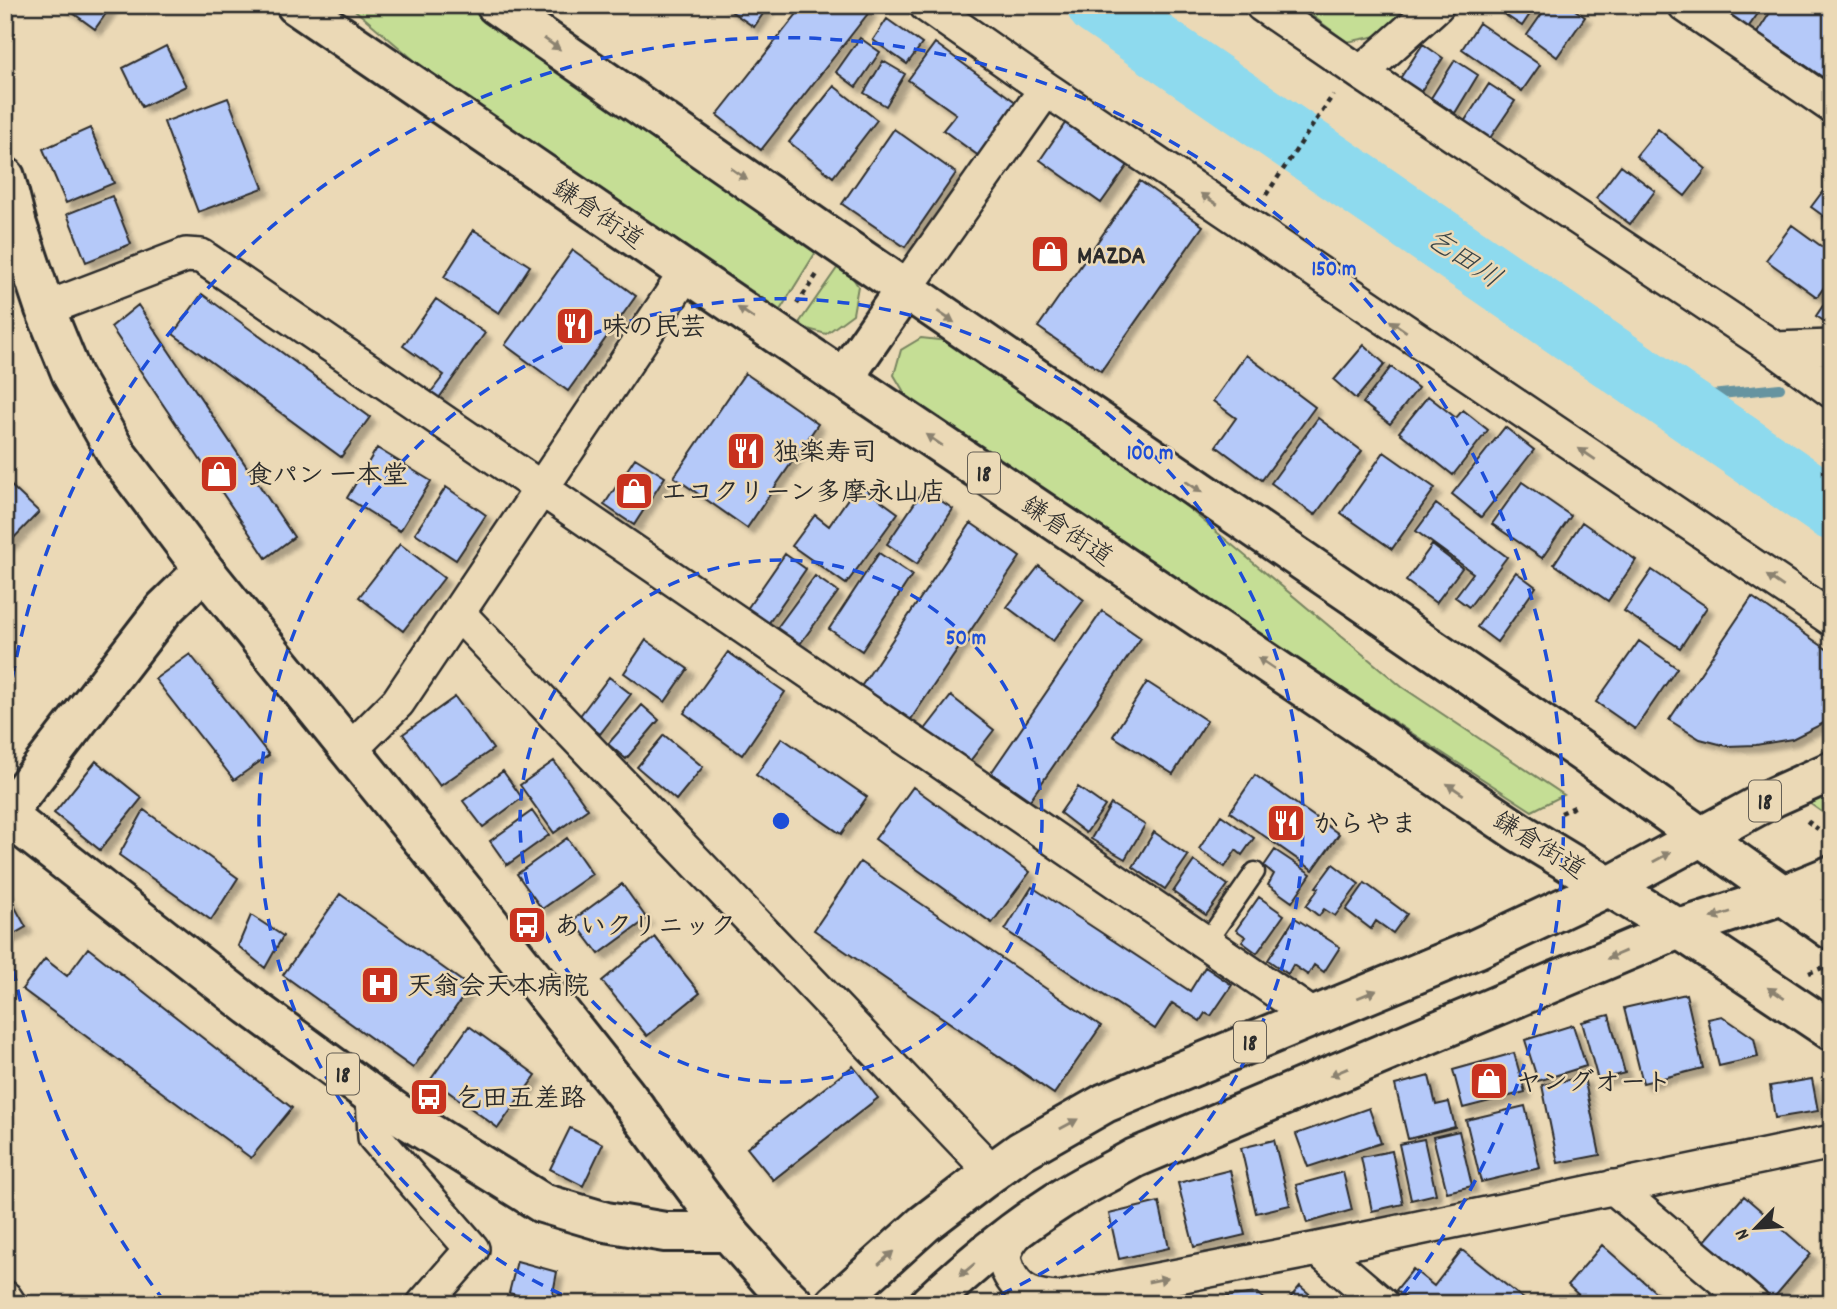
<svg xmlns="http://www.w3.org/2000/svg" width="1837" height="1309" viewBox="0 0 1837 1309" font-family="Dekko,'Klee One',sans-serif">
	<defs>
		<filter id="shadow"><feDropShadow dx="6" dy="6" stdDeviation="2" flood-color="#0004"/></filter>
	</defs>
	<rect width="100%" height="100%" fill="#ebd9b6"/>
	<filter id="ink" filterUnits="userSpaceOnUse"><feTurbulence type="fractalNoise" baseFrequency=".0143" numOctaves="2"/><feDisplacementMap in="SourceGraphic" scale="14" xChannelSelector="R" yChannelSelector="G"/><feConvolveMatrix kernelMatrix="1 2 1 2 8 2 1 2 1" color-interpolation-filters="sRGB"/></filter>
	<g filter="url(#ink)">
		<!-- green -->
		<path fill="#c5de95" stroke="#788460" stroke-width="2" d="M349,5H465L819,247L780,310L427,71Z
			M1298,5H1418L1387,34L1347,42Z
			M842,261L858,286L853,314L826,334L797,326Z
			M921,338L948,341L1182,503L1402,687L1564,795L1532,811L1155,567L907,397L894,375L901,350Z
			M1832,793V819L1809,803Z"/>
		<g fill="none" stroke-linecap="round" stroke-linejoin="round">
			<!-- stream -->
			<path stroke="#6694a0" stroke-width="10" d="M1671,399L1780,388"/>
			<!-- river -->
			<path stroke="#8edaee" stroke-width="63" d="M1098,5L1832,509"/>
		</g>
		<!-- building -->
		<path fill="#b5c9f9" stroke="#2b2b2b" stroke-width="2" filter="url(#shadow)" d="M62,5H112L95,29Z
			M722,5H769L754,27Z
			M804,5H862L870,11L761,150L717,115Z
			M1501,5H1536L1522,26L1498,10Z
			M1548,5H1568L1585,17L1557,57L1527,35Z
			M1714,5H1764L1747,29Z
			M1775,5H1832V72L1827,80L1757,33Z
			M887,19L922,44L907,64L873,40Z
			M1479,23L1540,65L1522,91L1462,49Z
			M860,38L880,52L856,87L836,72Z
			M935,43L1021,106L983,159L943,130L956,114L908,80Z
			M1423,44L1443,58L1419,94L1399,80Z
			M166,46L186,86L142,107L123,68Z
			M1455,60L1478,75L1455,113L1431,98Z
			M883,61L905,74L886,106L864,93Z
			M1489,84L1515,101L1486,144L1460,128Z
			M834,86L877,120L833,177L789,142Z
			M228,98L263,188L198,212L164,122Z
			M1066,122L1128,165L1101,203L1040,160Z
			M90,128L114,183L66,203L43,149Z
			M894,129L956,173L905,247L842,204Z
			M1658,129L1706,169L1685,196L1636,156Z
			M1621,165L1655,191L1630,224L1596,198Z
			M1832,179V222L1811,207Z
			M1140,181L1203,226L1101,371L1038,327Z
			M112,196L131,244L86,262L67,214Z
			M1792,225L1832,254V276L1817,297L1766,260Z
			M474,230L530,266L499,313L444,277Z
			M573,250L636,296L568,391L505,345Z
			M1832,292V326L1816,316Z
			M202,294L370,417L341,457L173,334Z
			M436,299L485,333L439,398L431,392L444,375L403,346Z
			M138,305L294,537L266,558L111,327Z
			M1364,345L1385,364L1356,399L1334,380Z
			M1246,355L1315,407L1262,480L1216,446L1236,418L1213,401Z
			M1391,367L1418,388L1390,424L1363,403Z
			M745,373L818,424L747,528L674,477Z
			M1428,396L1456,418L1463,410L1488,430L1453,475L1399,432Z
			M1318,418L1362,451L1315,515L1271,483Z
			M1505,427L1534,450L1481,517L1452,494Z
			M377,448L431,481L400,531L347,498Z
			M1384,452L1435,488L1392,549L1341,513Z
			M635,458L665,477L634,525L604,505Z
			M5,480L39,512L5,547Z
			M1522,482L1571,516L1542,558L1492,524Z
			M858,484L898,513L846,584L792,546L815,515L829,526Z
			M446,487L486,515L456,560L415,533Z
			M924,489L953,509L917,564L887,544Z
			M1436,504L1507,557L1469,607L1455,597L1473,573L1416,531Z
			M1582,522L1636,560L1608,601L1554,564Z
			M971,523L1020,557L905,728L856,694Z
			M400,544L444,578L403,631L359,597Z
			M1432,545L1462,568L1436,603L1406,581Z
			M879,553L912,575L862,651L829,629Z
			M785,554L806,569L768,624L747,609Z
			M1039,566L1084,600L1053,641L1007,607Z
			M1652,570L1707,607L1680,648L1624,611Z
			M1516,572L1536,587L1497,642L1477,627Z
			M815,576L838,592L797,648L774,632Z
			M1752,597L1832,653V719L1792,739L1756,745L1727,746L1700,739L1669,720Z
			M1102,611L1141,638L1030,800L991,773Z
			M646,640L688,669L665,702L624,673Z
			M1639,641L1677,668L1635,729L1596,702Z
			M728,652L785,692L742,755L684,713Z
			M190,654L269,755L234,780L155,679Z
			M609,677L631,694L600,734L579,717Z
			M1147,682L1207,721L1173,774L1113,736Z
			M951,696L994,730L963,770L920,736Z
			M455,697L493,749L440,786L403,734Z
			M642,705L659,720L626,759L608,744Z
			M664,735L703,767L676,800L637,767Z
			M782,738L867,797L841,834L756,775Z
			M96,761L142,798L100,850L54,813Z
			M554,761L588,809L554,833L520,785Z
			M503,771L522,798L483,827L463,801Z
			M1255,775L1339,834L1313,870L1230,812Z
			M913,787L1030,872L992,923L875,839Z
			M1078,787L1105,806L1086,833L1060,813Z
			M1111,804L1145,825L1125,859L1091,839Z
			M144,810L238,878L211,920L119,855Z
			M532,811L549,835L507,865L490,841Z
			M1221,815L1254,838L1242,855L1236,850L1225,867L1199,849Z
			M1154,832L1188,856L1165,889L1133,867Z
			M567,838L592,874L542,909L517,874Z
			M1275,850L1311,874L1292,902L1268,885L1274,874L1264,866Z
			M1194,861L1228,885L1206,915L1173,892Z
			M860,862L1101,1026L1054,1094L814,930Z
			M1333,864L1359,884L1335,916L1324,909L1319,916L1306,906L1319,888L1316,887Z
			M1365,883L1407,914L1393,933L1376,921L1371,929L1346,910Z
			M622,884L647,919L599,954L573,920Z
			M1032,887L1190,991L1205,967L1232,985L1211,1016L1205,1013L1200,1021L1172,1003L1155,1029L1005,930Z
			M5,889L26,927L5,939Z
			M340,894L470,987L413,1068L283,975Z
			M1259,897L1284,915L1257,953L1242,942L1246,937L1236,930Z
			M251,915L283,936L265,968L238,946Z
			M1295,918L1340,947L1324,972L1314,965L1308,975L1293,965L1288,974L1268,960Z
			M655,937L700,993L647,1036L602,981Z
			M88,948L292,1108L251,1158L22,989L45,959L67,976Z
			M1686,994L1703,1068L1643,1083L1624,1008Z
			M1609,1015L1625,1073L1598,1080L1582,1022Z
			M1722,1016L1754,1038L1758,1057L1719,1066L1708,1019Z
			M1573,1025L1586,1066L1538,1081L1525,1040Z
			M469,1026L536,1075L498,1128L431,1079Z
			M1514,1053L1525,1092L1463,1108L1453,1070Z
			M853,1066L878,1098L773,1180L747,1148Z
			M1429,1076L1436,1105L1449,1102L1455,1127L1408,1139L1395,1085Z
			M1584,1077L1600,1155L1558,1163L1542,1085Z
			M1812,1079L1818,1111L1775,1118L1770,1086Z
			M1525,1106L1540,1168L1481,1182L1466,1120Z
			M1369,1108L1381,1143L1308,1167L1296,1134Z
			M570,1128L603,1144L583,1186L550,1169Z
			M1459,1131L1472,1186L1447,1192L1433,1137Z
			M1424,1139L1436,1194L1411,1200L1399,1144Z
			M1274,1140L1290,1205L1256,1213L1241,1148Z
			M1392,1151L1403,1204L1372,1211L1361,1157Z
			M1230,1170L1245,1235L1194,1247L1178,1183Z
			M1343,1172L1352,1210L1307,1223L1296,1185Z
			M1744,1196L1811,1254L1771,1301L1704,1242Z
			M1159,1202L1169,1248L1119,1259L1109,1214Z
			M1602,1245L1661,1297L1656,1304H1588L1568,1285Z
			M1462,1250L1530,1304H1414L1396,1290L1413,1269L1434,1286Z
			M517,1261L557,1272L551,1304L509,1293Z
			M1300,1286L1321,1304H1285Z
			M1257,1293L1270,1304H1217L1223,1297Z"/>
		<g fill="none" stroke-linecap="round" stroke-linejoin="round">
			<!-- lane casing -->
			<g stroke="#2b2b2b" stroke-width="23">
				<path id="lane" d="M1206,943L1255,872"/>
			</g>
			<!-- street casing -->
			<g stroke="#2b2b2b" stroke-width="38">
				<path id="street" d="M926,5L1046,89L1832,619
					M1262,5L1361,73L1775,349L1832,391
					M1685,5L1832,106
					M1361,73L1437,5
					M905,289L1046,89
					M45,309L186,255L201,256L1313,1016
					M1775,349L1832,347
					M458,613L992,1172
					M350,750L398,702L686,273
					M373,1096L375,1137L472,1249L424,1304
					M1613,1187L1752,1304
					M1023,1226C1016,1233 1010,1240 1006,1249C1003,1256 1005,1264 1008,1271C1019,1294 1035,1298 1059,1299L1318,1249L1832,1142
					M1318,1249L1382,1304
					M5,1298L9,1304"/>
			</g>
			<!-- secondary casing -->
			<g stroke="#2b2b2b" stroke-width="44">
				<path id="secondary" d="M5,177L17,225L45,309L72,375L118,456L204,570L471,900L625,1094L728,1232
					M5,815L164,609L204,570
					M1700,836L1832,930
					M1679,929L1832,1031"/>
			</g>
			<!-- primary casing -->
			<g stroke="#2b2b2b" stroke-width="44">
				<path id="primary" d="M296,5L777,334L1519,832L1679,929
					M496,5L838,243L1584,753L1700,836
					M843,379L905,289
					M5,814L250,1006L373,1096L399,1114L542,1203L606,1222L665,1232H728L775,1285L794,1304
					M835,1304L924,1224L992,1172L1021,1151L1105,1103L1476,949L1608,887L1774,797L1832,771
					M929,1304C968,1267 1010,1232 1055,1203C1080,1186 1109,1173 1135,1158L1679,929L1783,895L1832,875"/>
			</g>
			<!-- path -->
			<path stroke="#2b2b2b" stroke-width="4.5" stroke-dasharray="5 5" stroke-linecap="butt" d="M1266,195L1333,95
				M797,304L818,273
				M1561,813L1577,806
				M1807,821L1818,829
				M1809,973L1827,966"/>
			<!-- lane -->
			<use href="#lane" stroke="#ebd9b6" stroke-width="18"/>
			<!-- street -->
			<use href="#street" stroke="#ebd9b6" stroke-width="33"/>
			<!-- secondary -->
			<use href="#secondary" stroke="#ebd9b6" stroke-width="38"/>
			<!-- primary -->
			<use href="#primary" stroke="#ebd9b6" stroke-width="38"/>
		</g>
		<!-- one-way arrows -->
		<defs><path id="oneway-solid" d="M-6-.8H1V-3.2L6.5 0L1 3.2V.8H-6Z" transform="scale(1.75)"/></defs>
		<g fill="#8b8270">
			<use href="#oneway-solid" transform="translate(552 44) rotate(35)"/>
			<use href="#oneway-solid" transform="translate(739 174) rotate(35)"/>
			<use href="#oneway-solid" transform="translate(1209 199) rotate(-146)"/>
			<use href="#oneway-solid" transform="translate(746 313) rotate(-146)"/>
			<use href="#oneway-solid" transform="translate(946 317) rotate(34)"/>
			<use href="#oneway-solid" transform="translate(1398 326) rotate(-146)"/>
			<use href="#oneway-solid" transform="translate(934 440) rotate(-146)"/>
			<use href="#oneway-solid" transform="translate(1587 454) rotate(-146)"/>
			<use href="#oneway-solid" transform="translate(1194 487) rotate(34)"/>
			<use href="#oneway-solid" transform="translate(1775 581) rotate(-146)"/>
			<use href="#oneway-solid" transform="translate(1266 663) rotate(-146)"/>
			<use href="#oneway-solid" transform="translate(1455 789) rotate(-146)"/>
			<use href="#oneway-solid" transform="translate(1662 857) rotate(-29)"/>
			<use href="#oneway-solid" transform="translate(1721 915) rotate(162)"/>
			<use href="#oneway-solid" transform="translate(1616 955) rotate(157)"/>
			<use href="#oneway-solid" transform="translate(1776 993) rotate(-146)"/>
			<use href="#oneway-solid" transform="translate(1367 994) rotate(-22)"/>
			<use href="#oneway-solid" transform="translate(1339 1072) rotate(157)"/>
			<use href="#oneway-solid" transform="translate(1069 1124) rotate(-29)"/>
			<use href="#oneway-solid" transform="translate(886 1258) rotate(-42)"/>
			<use href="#oneway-solid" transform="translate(967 1270) rotate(140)"/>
			<use href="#oneway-solid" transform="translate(1158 1280) rotate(-11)"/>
		</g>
	</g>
	<!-- distance rings -->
	<g fill="none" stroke="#1d4ed8" stroke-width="3.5" stroke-dasharray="12 9">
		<circle cx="781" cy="821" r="261"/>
		<path d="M581 1303A522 522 0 1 1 981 1303"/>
		<path d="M165 1302A782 782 0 0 1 6 923M6 719A782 782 0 1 1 1397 1302"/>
	</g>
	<!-- icons -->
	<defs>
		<g id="shop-square" transform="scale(2.0125)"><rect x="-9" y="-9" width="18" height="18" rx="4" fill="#c8321e" stroke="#ebd9b6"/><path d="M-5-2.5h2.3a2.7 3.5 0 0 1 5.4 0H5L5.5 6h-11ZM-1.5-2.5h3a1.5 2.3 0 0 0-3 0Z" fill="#fff"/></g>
		<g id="restaurant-square" transform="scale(2.0125)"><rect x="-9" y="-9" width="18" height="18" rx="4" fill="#c8321e" stroke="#ebd9b6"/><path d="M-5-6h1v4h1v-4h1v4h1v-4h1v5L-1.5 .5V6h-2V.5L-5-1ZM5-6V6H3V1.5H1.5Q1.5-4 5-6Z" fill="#fff"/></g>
		<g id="bus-square" transform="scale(2.0125)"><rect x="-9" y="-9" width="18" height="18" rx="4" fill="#c8321e" stroke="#ebd9b6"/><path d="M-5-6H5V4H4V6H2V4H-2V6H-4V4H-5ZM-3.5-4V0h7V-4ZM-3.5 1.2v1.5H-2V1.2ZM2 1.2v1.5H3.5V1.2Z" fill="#fff"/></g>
		<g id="hospital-square" transform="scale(2.0125)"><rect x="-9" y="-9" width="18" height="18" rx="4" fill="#c8321e" stroke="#ebd9b6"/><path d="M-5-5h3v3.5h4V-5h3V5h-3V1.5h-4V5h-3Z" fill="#fff"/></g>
	</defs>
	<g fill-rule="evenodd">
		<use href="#shop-square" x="1050" y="254"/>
		<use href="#restaurant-square" x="575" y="326"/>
		<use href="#restaurant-square" x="746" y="451"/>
		<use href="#shop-square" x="219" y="474"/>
		<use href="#shop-square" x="634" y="491"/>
		<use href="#restaurant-square" x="1286" y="823"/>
		<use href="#bus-square" x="527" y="925"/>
		<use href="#hospital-square" x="380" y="985"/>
		<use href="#shop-square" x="1489" y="1081"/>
		<use href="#bus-square" x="429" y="1097"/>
	</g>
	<g text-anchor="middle" stroke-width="5" stroke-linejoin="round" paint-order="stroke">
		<!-- shield labels -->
		<g fill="#ebd9b6" stroke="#655f55" stroke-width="2">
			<rect x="968" y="452.5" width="32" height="41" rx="5"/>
			<rect x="1749" y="780.5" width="32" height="41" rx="5"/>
			<rect x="1234" y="1021.5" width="32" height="41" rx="5"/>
			<rect x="327" y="1053.5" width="32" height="41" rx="5"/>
		</g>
		<g font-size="24" font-weight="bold" fill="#2b2b2b">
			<text x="984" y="481">18</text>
			<text x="1765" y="809">18</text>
			<text x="1250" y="1050">18</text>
			<text x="343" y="1082">18</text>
		</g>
		<!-- street labels -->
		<g font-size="26" fill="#2b2b2b" stroke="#ebd9b6">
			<text transform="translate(599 213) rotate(34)" y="9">鎌倉街道</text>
			<text transform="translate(1068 530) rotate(34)" y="9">鎌倉街道</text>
			<text transform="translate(1540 844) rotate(32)" y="9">鎌倉街道</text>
		</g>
		<!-- poi labels -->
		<g font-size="26" font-weight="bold" fill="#2b2b2b" stroke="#ebd9b6" text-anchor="start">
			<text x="1077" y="263">MAZDA</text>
			<text x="602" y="335">味の民芸</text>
			<text x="773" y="460">独楽寿司</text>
			<text x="246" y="483">食パン 一本堂</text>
			<text x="661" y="500">エコクリーン多摩永山店</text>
			<text x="1313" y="832">からやま</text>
			<text x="554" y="934">あいクリニック</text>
			<text x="407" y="994">天翁会天本病院</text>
			<text x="1516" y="1090">ヤングオート</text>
			<text x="456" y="1106">乞田五差路</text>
		</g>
		<!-- water labels -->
		<g font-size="28" font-style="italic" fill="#3a4548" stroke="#ebd9b6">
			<text transform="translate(1465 257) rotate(34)" y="10">乞田川</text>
		</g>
	</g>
	<circle cx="781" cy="821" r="10" fill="#1d4ed8" stroke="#ebd9b6" stroke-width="3.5"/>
	<g font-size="21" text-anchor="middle" font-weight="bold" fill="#1d4ed8" stroke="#ebd9b6" stroke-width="5" stroke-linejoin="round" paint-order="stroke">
		<text x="1334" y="275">150 m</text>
		<text x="1150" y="459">100 m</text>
		<text x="966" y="644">50 m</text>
	</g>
	<!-- margin -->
	<rect width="1837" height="1309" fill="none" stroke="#ebd9b6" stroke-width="28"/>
	<rect x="14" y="14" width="1809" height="1281" fill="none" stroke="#2b2b2b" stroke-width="2.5" filter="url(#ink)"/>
	<!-- north arrow -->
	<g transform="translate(1756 1228) rotate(245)" stroke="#ebd9b6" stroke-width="5" paint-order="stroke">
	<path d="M0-5L12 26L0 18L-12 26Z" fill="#2b2b2b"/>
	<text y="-10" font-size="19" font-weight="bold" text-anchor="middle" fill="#2b2b2b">N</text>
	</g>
</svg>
